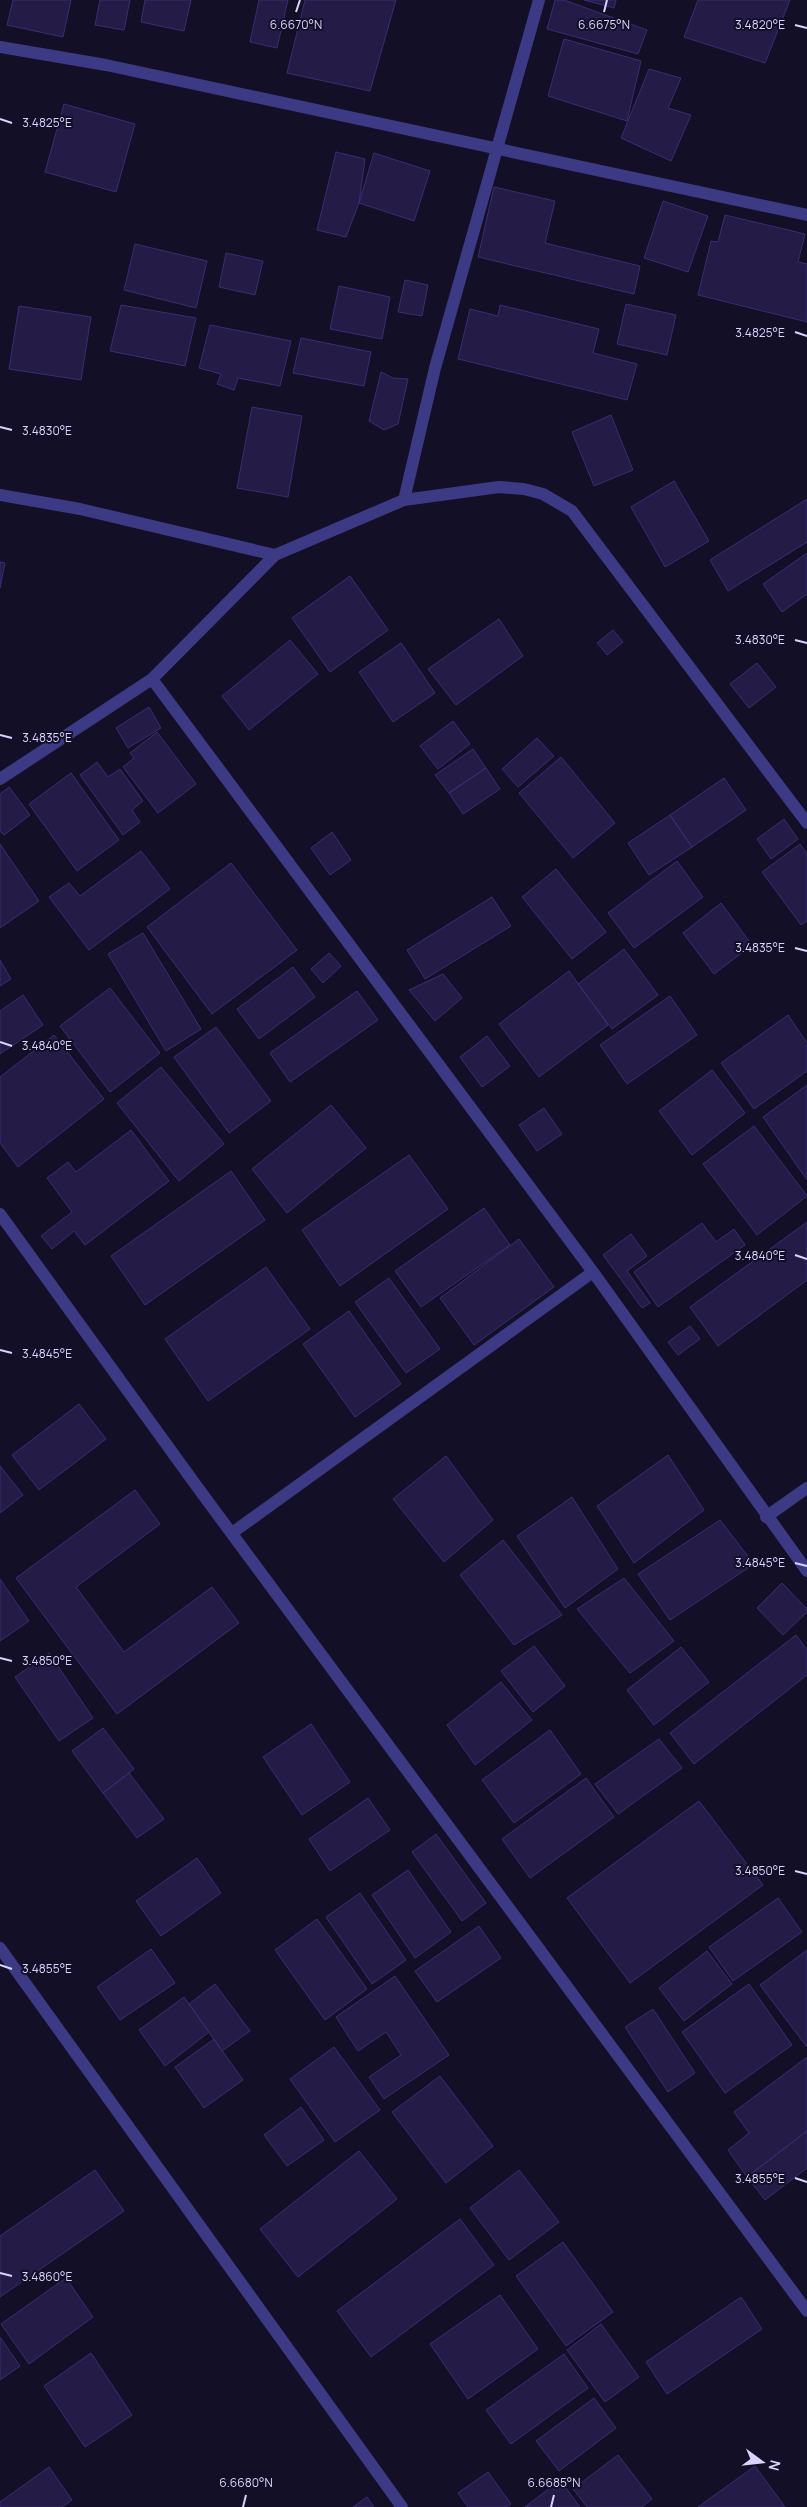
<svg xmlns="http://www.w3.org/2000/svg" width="807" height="2507" viewBox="0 0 807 2507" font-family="Manrope,sans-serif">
	<rect width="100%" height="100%" fill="#130f26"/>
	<!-- building -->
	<path fill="#241b47" stroke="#3b2d73" d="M13,0H71L63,37L7,25Z
		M100,0H130L124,30L95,25Z
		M145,0H191L184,31L141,22Z
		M259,0H288L277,48L250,42Z
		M305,0H396L370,91L287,73Z
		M555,0H564L647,30L638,54L547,29Z
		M584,0H616L614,8Z
		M698,0H790L765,63L684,37Z
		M564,39L641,61L627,121L548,96Z
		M649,69L681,78L668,108L691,115L671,161L621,138Z
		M64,104L135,124L116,192L45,172Z
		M336,152L365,159L359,203L346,237L317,230Z
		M374,153L430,171L414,221L359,203Z
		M494,187L555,201L545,243L640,266L634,294L478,257Z
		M663,201L708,216L688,272L644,258Z
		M725,215L805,234L798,262L807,264V322L698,295L711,241L718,242Z
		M135,244L207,261L196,308L124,290Z
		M226,253L263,261L255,295L219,287Z
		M405,280L428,285L422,316L398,312Z
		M339,286L390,297L382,339L330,329Z
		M626,304L676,315L667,355L617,344Z
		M121,305L196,318L185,366L110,351Z
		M500,305L599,329L593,353L637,364L627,400L458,359L470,309L498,316Z
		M19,306L91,317L81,380L9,369Z
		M210,325L291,341L280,386L238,378L234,390L217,384L221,374L199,368Z
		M301,338L371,352L364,386L293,373Z
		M381,372L393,378L408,379L398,424L384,430L369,421Z
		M252,407L302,416L288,497L237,488Z
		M611,415L633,470L594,486L572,432Z
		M674,481L709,541L665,567L631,507Z
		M807,499V542L728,591L710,560Z
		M807,553V594L782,612L763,584Z
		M0,562L5,563L0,588Z
		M350,576L388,630L330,672L292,618Z
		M499,619L523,656L456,705L428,669Z
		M613,630L623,642L607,655L597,643Z
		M290,640L318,674L249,730L222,696Z
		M401,643L435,693L393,722L359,672Z
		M757,663L776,687L749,708L730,684Z
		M149,707L161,728L128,748L116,728Z
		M453,721L470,744L438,769L420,746Z
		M157,732L196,784L158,813L123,767L134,758L130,753Z
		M537,738L554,756L518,787L502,769Z
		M473,749L486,768L449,793L435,775Z
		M561,757L615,823L573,858L519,793Z
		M97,762L108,777L120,769L143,801L132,810L140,822L123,835L80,775Z
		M486,768L500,789L463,814L449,793Z
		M71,773L119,840L77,871L29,804Z
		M724,778L746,810L692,847L670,815Z
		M9,787L30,815L4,835L0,831V794Z
		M670,815L692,847L649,875L628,843Z
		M784,819L798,839L771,859L757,839Z
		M332,832L351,860L330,875L311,848Z
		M0,844L39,901L0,928Z
		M800,844L807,854V921L801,925L762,872Z
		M141,851L170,889L89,950L49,897L69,883L80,896Z
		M677,861L703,897L634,948L608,913Z
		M231,863L297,950L212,1014L147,927Z
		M556,869L606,932L572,959L522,897Z
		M492,897L511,926L425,979L407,950Z
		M721,903L752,945L714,974L683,933Z
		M143,933L201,1029L166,1051L108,954Z
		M624,949L658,995L612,1029L578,984Z
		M329,953L341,966L323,983L311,969Z
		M0,960L11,979L0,986Z
		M293,967L315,997L259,1039L237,1009Z
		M569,971L608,1025L539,1077L499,1024Z
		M443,974L462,998L435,1021L409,990Z
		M110,988L160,1053L110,1092L60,1026Z
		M357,991L378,1020L290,1082L270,1053Z
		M23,995L43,1025L0,1054V1011Z
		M670,996L697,1035L627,1084L600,1045Z
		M788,1015L807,1043V1071L754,1109L721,1063Z
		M216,1027L271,1101L229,1133L174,1057Z
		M54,1035L104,1099L18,1167L0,1143V1077Z
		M487,1036L510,1066L482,1087L460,1057Z
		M161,1067L224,1144L179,1181L117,1103Z
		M712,1070L745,1113L692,1155L659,1111Z
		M807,1085V1180L763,1117Z
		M331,1105L366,1148L287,1213L252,1169Z
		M544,1108L562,1134L537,1151L519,1125Z
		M754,1126L807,1196L757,1235L703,1164Z
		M131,1130L169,1181L85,1245L74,1231L52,1249L41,1236L72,1212L47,1178L68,1162L76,1172Z
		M409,1155L448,1209L340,1286L302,1230Z
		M231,1171L265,1220L145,1305L111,1256Z
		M484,1208L510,1245L421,1307L395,1271Z
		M807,1222V1280L718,1346L690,1307Z
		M702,1223L716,1242L734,1229L745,1245L658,1307L634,1272Z
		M631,1234L647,1256L627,1271L650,1303L642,1308L603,1255Z
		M519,1239L554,1287L474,1345L440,1298Z
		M266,1267L310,1329L208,1401L165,1339Z
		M389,1278L440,1349L406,1373L355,1302Z
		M349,1311L401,1384L355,1417L303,1344Z
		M690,1326L700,1339L678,1355L668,1342Z
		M79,1404L106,1439L39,1490L12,1455Z
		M668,1455L704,1510L634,1563L597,1506Z
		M446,1456L493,1520L444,1562L393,1499Z
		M0,1466L23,1495L0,1513Z
		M135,1490L160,1524L76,1587L124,1652L212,1587L239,1623L117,1714L16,1578Z
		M572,1497L618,1569L565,1608L517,1536Z
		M720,1520L754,1564L670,1620L638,1574Z
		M503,1540L562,1615L514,1645L460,1575Z
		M624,1578L674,1641L630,1673L577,1609Z
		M0,1579L29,1621L0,1641Z
		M782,1583L807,1609V1612L783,1635L757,1608Z
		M796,1635L807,1650V1675L694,1764L670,1733Z
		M534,1646L565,1686L533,1712L501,1671Z
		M681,1647L709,1682L654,1725L627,1690Z
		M49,1653L93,1718L59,1741L15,1677Z
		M501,1682L532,1720L475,1765L447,1725Z
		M311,1724L350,1782L302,1815L263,1757Z
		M103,1728L134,1769L103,1793L72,1751Z
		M550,1730L581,1774L514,1823L482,1780Z
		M659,1739L682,1768L618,1814L595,1784Z
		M129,1773L164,1819L137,1838L103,1793Z
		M586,1778L614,1817L530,1878L502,1839Z
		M368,1798L390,1830L330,1871L309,1839Z
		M699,1801L763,1885L630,1983L567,1898Z
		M436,1834L486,1903L462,1921L412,1852Z
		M197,1858L221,1893L161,1936L136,1901Z
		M408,1870L451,1932L415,1958L372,1895Z
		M360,1893L406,1960L372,1984L326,1917Z
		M778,1898L802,1932L733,1981L709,1947Z
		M317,1919L367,1989L325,2020L275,1950Z
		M479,1926L501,1958L437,2002L415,1971Z
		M151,1949L175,1983L120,2020L97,1987Z
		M807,1950V2047L760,1985Z
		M707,1951L732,1984L684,2021L659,1988Z
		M395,1976L449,2055L384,2099L369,2077L401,2055L386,2032L358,2051L336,2017Z
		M215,1984L250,2031L222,2051L189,2004Z
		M749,1984L792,2045L725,2093L682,2032Z
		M184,1997L209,2032L165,2066L139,2030Z
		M653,2009L695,2073L668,2092L625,2027Z
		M214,2039L243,2080L204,2108L175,2067Z
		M334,2047L380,2110L335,2142L290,2079Z
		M807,2057V2131L747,2177L728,2150L749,2133L734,2112Z
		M440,2076L493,2146L446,2183L392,2112Z
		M301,2107L324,2140L287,2166L264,2135Z
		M807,2131V2168L765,2200L747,2177Z
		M359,2151L397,2199L298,2277L260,2229Z
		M95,2170L124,2211L0,2297V2236Z
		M519,2170L559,2222L509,2260L470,2208Z
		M460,2219L494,2265L371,2357L337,2311Z
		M563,2242L613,2312L566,2346L516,2276Z
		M66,2278L93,2317L29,2364L1,2324Z
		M500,2295L538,2349L468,2399L430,2344Z
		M741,2297L762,2329L667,2394L646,2362Z
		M601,2324L639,2377L605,2402L567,2350Z
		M0,2337L20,2366L0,2380Z
		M91,2353L132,2415L85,2447L44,2386Z
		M564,2354L588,2388L511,2444L486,2410Z
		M594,2398L616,2428L559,2471L536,2441Z
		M618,2455L652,2499L642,2507H587L573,2489Z
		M755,2466L785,2507H698Z
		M49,2467L72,2500L62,2507H0V2502Z
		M488,2472L511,2504L507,2507H468L458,2493Z
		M560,2480L580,2507H525Z
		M367,2497L374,2507H353Z"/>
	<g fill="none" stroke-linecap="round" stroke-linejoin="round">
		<!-- street -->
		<path stroke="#3d3a85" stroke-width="12" d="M0,47L106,65L807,215
			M0,495L80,509L275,555
			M404,500L435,368L539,0
			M152,679L593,1272L807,1571
			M0,779L152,679L275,555L404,500L499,487L524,489L543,494L572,511L807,823
			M0,1214L198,1488L807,2311
			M766,1517L807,1488
			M232,1533L593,1272
			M0,1948L402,2507"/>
	</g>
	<!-- ticks -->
	<path fill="none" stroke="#d9d4ff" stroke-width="2" d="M296,12L300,0M604,12L607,0M795,25L807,28M0,119L12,123M795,332L807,336M0,427L12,430M795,640L807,643M0,735L12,738M795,948L807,951M0,1042L12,1046M795,1255L807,1259M0,1350L12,1353M795,1563L807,1566M0,1658L12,1661M795,1871L807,1874M0,1965L12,1969M795,2178L807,2182M0,2273L12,2276M243,2507L246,2495M551,2507L554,2495"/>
	<g font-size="12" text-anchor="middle" fill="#d9d4ff" stroke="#130f26" stroke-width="4" stroke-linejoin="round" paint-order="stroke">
		<text x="296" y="29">6.6670°N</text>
		<text x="604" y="29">6.6675°N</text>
		<text x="760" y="29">3.4820°E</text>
		<text x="47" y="127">3.4825°E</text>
		<text x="760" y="337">3.4825°E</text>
		<text x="47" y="435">3.4830°E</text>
		<text x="760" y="644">3.4830°E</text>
		<text x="47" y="742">3.4835°E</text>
		<text x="760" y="952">3.4835°E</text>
		<text x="47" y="1050">3.4840°E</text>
		<text x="760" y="1260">3.4840°E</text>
		<text x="47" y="1358">3.4845°E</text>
		<text x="760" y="1567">3.4845°E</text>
		<text x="47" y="1665">3.4850°E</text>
		<text x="760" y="1875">3.4850°E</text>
		<text x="47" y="1973">3.4855°E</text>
		<text x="760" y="2183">3.4855°E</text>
		<text x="47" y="2281">3.4860°E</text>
		<text x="246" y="2487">6.6680°N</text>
		<text x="554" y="2487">6.6685°N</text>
	</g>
	<!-- north arrow -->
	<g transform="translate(762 2462) rotate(105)" stroke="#130f26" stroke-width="4" paint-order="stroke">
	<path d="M0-4L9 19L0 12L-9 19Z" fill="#d9d4ff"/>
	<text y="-8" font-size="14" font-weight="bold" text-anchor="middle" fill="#d9d4ff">N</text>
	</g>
</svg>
